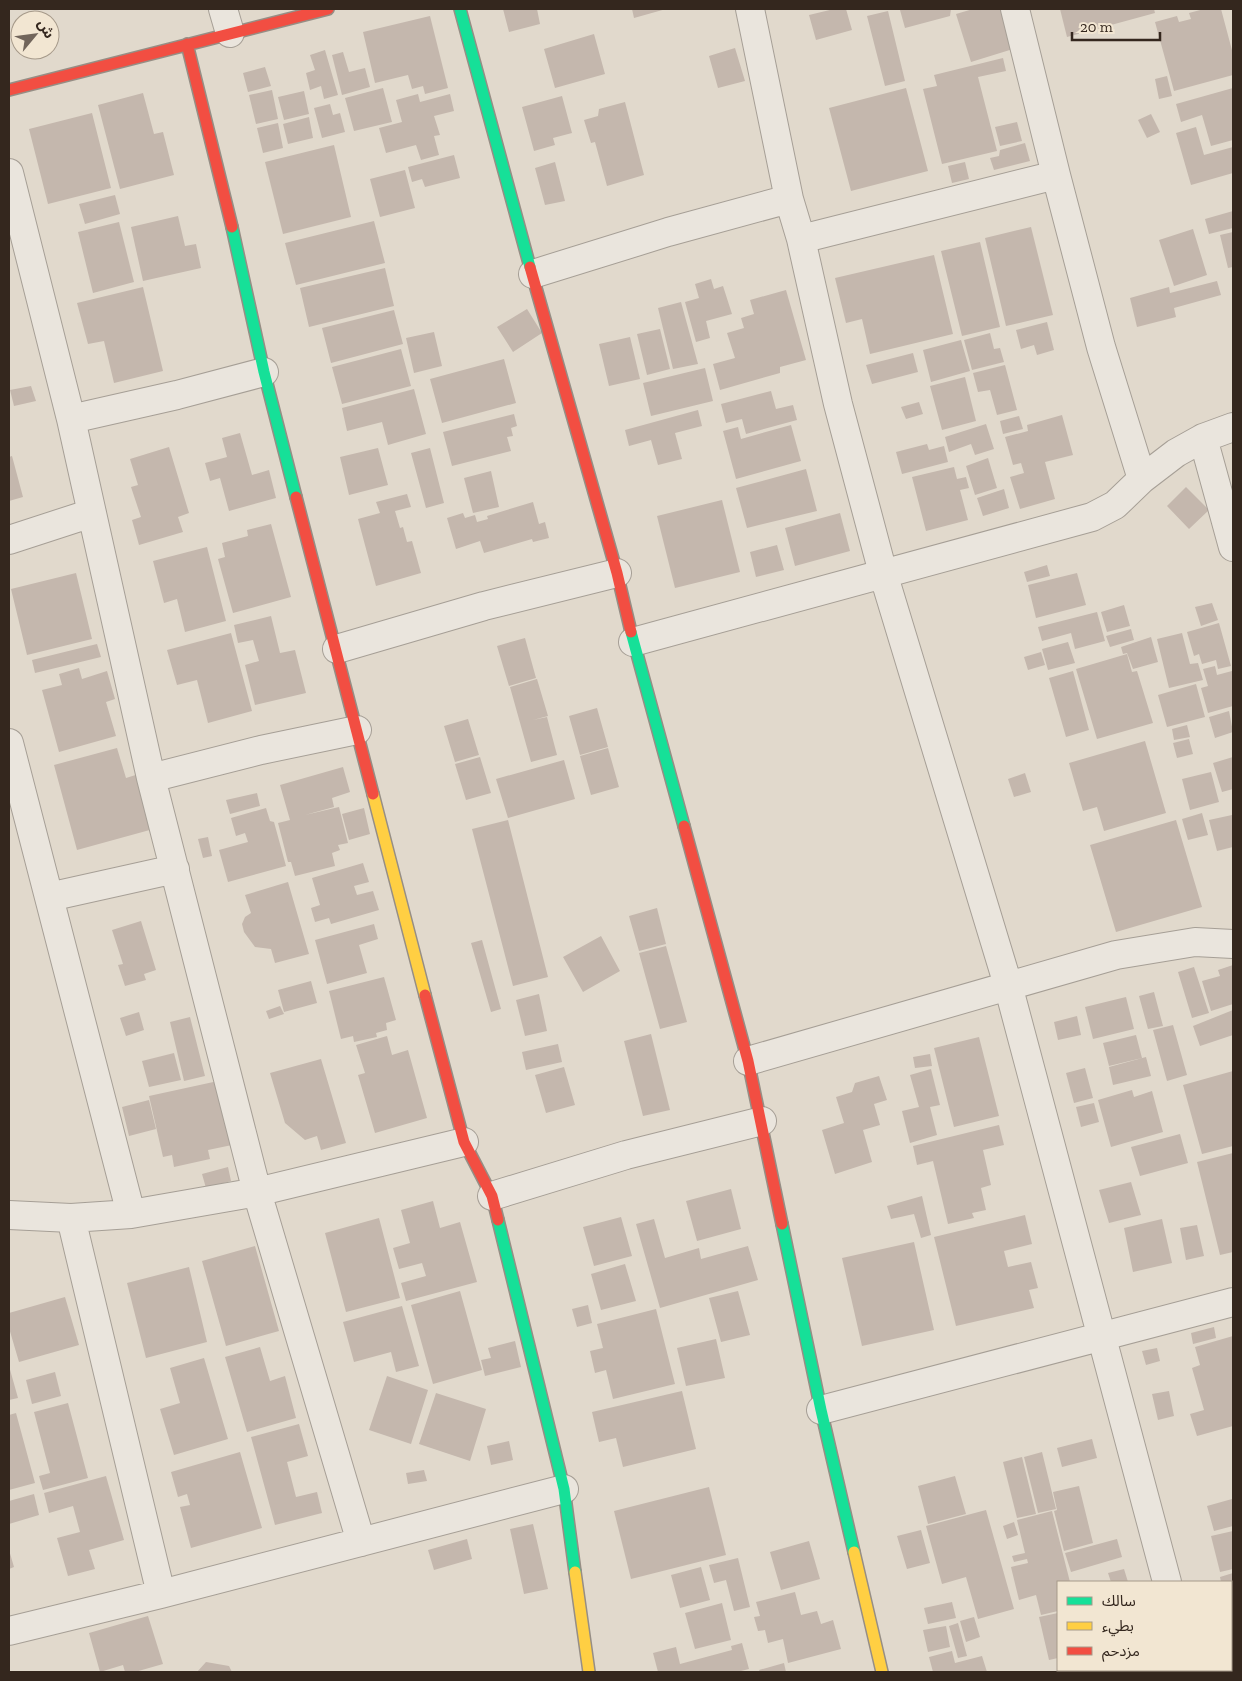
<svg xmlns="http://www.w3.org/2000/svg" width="1242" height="1681" viewBox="0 0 1242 1681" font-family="'Zilla Slab','Noto Sans Arabic',serif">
	<rect width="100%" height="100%" fill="#e1d9cc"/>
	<!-- building -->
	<path fill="#c4b7ad" d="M503,9H537L540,24L509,32Z
		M632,9H666L634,18Z
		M834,9H846L852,30L816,40L809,15Z
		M906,9H951L950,16L905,28L900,10Z
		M973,9H1001L1013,49L971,62L956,14Z
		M1060,9H1154L1155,13L1067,37Z
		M1204,9H1221L1233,54V75L1174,91L1155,22L1177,16L1179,22L1191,19L1189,13Z
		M888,11L905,81L885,86L867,16Z
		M430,16L448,88L425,94L423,86L412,89L408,75L375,83L363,32Z
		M594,34L605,74L555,88L544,49Z
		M735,48L745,81L718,88L709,56Z
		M325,50L338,95L324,99L321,86L310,90L306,73L315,70L310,55Z
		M343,52L349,72L365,68L370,87L342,95L332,55Z
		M1003,58L1006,71L978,77L997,151L942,164L923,89L937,86L934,75Z
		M265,67L271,86L248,92L243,73Z
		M1167,76L1172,96L1159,99L1155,79Z
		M383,88L392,122L354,131L345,98Z
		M906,88L928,171L851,191L829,108Z
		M1233,88V140L1211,146L1202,115L1181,122L1176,104Z
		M272,90L278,119L256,124L249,95Z
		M304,91L309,114L284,120L278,97Z
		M143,93L154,134L163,132L174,175L120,189L98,105Z
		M418,94L420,102L450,94L454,111L434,116L440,135L434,136L439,155L421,160L416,145L386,153L379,128L402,122L396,100Z
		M562,96L572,133L553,138L555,145L534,151L522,107Z
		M625,102L644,175L607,186L595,142L591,143L584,120L598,116L599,109Z
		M330,104L333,115L340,113L345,132L322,138L314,108Z
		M92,113L111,188L48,204L29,129Z
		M1151,114L1160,132L1147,138L1138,120Z
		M309,117L313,138L288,144L283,124Z
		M1017,122L1022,141L1000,146L995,127Z
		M278,123L283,148L263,153L257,128Z
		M1196,127L1204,155L1233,147V173L1191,185L1176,133Z
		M1025,143L1030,161L994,170L990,158L999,156L1000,150Z
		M334,145L351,217L283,234L265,162Z
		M454,155L460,178L425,187L422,179L412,182L408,167Z
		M555,162L565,201L545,205L535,168Z
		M965,162L969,179L952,183L948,166Z
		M405,170L415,208L380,217L370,179Z
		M115,195L120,214L85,224L79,204Z
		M1233,211V228L1209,234L1205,219Z
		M178,216L185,246L196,244L201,268L143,281L131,227Z
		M374,221L385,263L296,285L285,243Z
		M119,222L134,282L93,293L78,232Z
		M1031,227L1053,315L1006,326L985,238Z
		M1193,229L1207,275L1174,286L1159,240Z
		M1233,232V267L1228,268L1220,235Z
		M980,242L1000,327L962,336L941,251Z
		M934,255L953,334L870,354L862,319L846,323L835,278Z
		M385,268L394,306L309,327L300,288Z
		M711,279L714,289L723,286L732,314L706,321L710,338L696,342L685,302L699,298L695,284Z
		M1217,281L1221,295L1174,308L1176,317L1137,327L1130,298L1169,287L1170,293Z
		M143,287L163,371L114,383L104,341L88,344L77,303Z
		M786,290L806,360L780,367V373L720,390L713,364L735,358L727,333L744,328L741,318L754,314L750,300Z
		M681,302L698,364L673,369L658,308Z
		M527,309L542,333L513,352L497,327Z
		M394,310L403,344L331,363L322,328Z
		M1047,322L1054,350L1037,355L1034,345L1021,349L1016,330Z
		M660,329L670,369L647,375L637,334Z
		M434,332L442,366L414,373L406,338Z
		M990,333L994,349L1000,348L1004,362L972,370L964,340Z
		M630,337L640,379L609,386L599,344Z
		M961,340L970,371L931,382L923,350Z
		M401,349L411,386L342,404L332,367Z
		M913,353L918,372L872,384L866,365Z
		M504,359L516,403L442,423L430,379Z
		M1005,365L1017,410L997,415L990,390L978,392L973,373Z
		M705,368L713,401L651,416L643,383Z
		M965,377L976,421L942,430L930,386Z
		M31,386L36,401L14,406L10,390Z
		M414,389L426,434L388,445L382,422L347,431L342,408Z
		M771,391L776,409L793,405L797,420L746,434L742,419L726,423L721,404Z
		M919,402L923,414L906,419L901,407Z
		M698,410L702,426L675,433L682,459L658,465L651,440L629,446L625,430Z
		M514,414L517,426L511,428L513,436L507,437L511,451L452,466L443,432Z
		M1062,415L1073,455L1045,462L1055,499L1020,509L1010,477L1024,473L1021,463L1013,465L1005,437L1028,431L1027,425Z
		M1019,416L1023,429L1003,434L1000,421Z
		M986,424L994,449L975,455L971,444L949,452L945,437Z
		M791,425L801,461L736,479L723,431L738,427L741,439Z
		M240,433L252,475L269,470L276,498L229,511L220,478L210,481L205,463L227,457L222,438Z
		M927,444L929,450L944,446L948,462L902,474L896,452Z
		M169,447L189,513L178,517L183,532L139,545L132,520L141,517L131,487L138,485L130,459Z
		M378,448L388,485L349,495L340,457Z
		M430,448L444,503L426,508L411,453Z
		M12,456L23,497L9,501V457Z
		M988,458L997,488L975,495L966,466Z
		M954,467L957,479L966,477L969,488L960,490L968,520L926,531L912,477Z
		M806,469L817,511L747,528L736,488Z
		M491,471L499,507L473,513L464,478Z
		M1186,487L1209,510L1189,529L1167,506Z
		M1004,489L1009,508L983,516L977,498Z
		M407,494L411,507L395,511L400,528L403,527L407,542L412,541L421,573L376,586L358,519L380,513L376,502Z
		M722,500L740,572L675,588L657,516Z
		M533,502L539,524L545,522L549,538L533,542L532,539L484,553L480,541L456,549L447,518L463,513L465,518L475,515L477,522L488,519L487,516Z
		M840,513L850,551L795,566L785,528Z
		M271,524L291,597L233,613L218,559L225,557L222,543L248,536L247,530Z
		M777,545L784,570L756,577L750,552Z
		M207,547L226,621L185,632L177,599L164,603L153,561Z
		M1047,565L1050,576L1027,582L1024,572Z
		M76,573L92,639L27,655L11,589Z
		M1077,573L1086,605L1036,618L1028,585Z
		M1212,603L1218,620L1201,626L1195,607Z
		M1124,605L1130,626L1107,632L1101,612Z
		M1097,612L1105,641L1075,649L1071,633L1042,641L1038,627Z
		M271,616L280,653L295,650L306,693L255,705L245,665L259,661L253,640L238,643L234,625Z
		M1219,623L1231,666L1218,669L1216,660L1202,664L1199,654L1194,656L1187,632Z
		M1131,629L1134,640L1110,647L1106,636Z
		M231,633L252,711L208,723L197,680L177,685L167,650Z
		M1182,633L1190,664L1198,663L1203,680L1169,688L1157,639Z
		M1151,637L1158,662L1133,669L1127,653L1123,654L1121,647Z
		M525,638L536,678L509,686L497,646Z
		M1068,642L1075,663L1048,670L1042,649Z
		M97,644L101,657L35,673L32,660Z
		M1041,652L1045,665L1028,670L1024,657Z
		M1127,654L1132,672L1137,671L1153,723L1097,739L1076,669Z
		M1215,666L1217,675L1232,671L1233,706L1208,713L1201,688L1208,686L1203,669Z
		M79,668L82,679L107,671L115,699L106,702L116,736L59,752L42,690L62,685L59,674Z
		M1073,671L1089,730L1066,737L1049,678Z
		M537,679L548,716L533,720L547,717L557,755L531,762L510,687Z
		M1196,684L1205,717L1167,727L1158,695Z
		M597,708L608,747L580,755L569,716Z
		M1229,711L1233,732L1215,738L1209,717Z
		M468,719L479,755L455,762L444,726Z
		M1187,725L1190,737L1174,740L1172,729Z
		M1189,739L1193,754L1177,758L1173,743Z
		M1145,741L1166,813L1104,831L1097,807L1083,811L1069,763Z
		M117,748L126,778L142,773L157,828L77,850L54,765Z
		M608,748L619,787L591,795L580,756Z
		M480,757L491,793L466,800L455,764Z
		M1233,757V789L1222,792L1213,763Z
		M564,760L575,799L508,818L496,779Z
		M343,767L350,792L332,798L334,807L305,815L339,807L348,843L338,845L340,850L332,853L335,866L295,876L291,862H288L278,823L290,820L280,785Z
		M1211,772L1219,802L1190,810L1182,779Z
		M1025,773L1031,792L1014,797L1008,779Z
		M257,793L260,806L230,814L226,800Z
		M266,808L270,821L274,822L286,866L228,882L219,850L248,842L245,833L236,836L231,818Z
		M364,808L370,834L349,840L342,814Z
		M1202,813L1208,835L1188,840L1182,819Z
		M1232,815L1233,847L1217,851L1209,820Z
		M508,820L548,977L513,986L472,829Z
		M1176,820L1202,907L1116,932L1090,845Z
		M208,837L212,856L203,858L198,839Z
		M363,863L369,882L354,886L357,895L373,891L379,910L331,924L329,918L315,922L311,908L320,905L312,878Z
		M288,882L309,954L275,963L271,949L255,947L244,932L242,924L245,917L251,913L245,895Z
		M657,908L666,944L639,951L629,916Z
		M141,921L156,970L144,974L146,980L125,986L118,965L123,964L112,930Z
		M374,924L378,939L359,945L367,973L327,984L315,940Z
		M601,936L620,971L583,992L563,957Z
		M482,940L501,1009L491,1012L471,943Z
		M666,946L687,1022L660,1029L639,953Z
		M1233,965V1004L1211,1011L1202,981L1220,976L1218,970Z
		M1194,967L1209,1013L1192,1018L1178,972Z
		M384,977L396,1020L386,1023L387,1030L376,1033L377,1037L354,1042L353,1036L341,1039L329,991Z
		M311,981L317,1003L284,1012L278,990Z
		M1154,992L1163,1026L1148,1029L1139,996Z
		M539,994L547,1031L525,1036L516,1000Z
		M1126,997L1134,1029L1093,1039L1085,1007Z
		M280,1006L284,1014L269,1019L266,1011Z
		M1233,1010V1035L1200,1046L1193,1026Z
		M139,1012L144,1030L126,1036L120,1018Z
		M1077,1016L1081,1035L1058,1040L1054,1022Z
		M190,1017L205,1076L184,1081L170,1022Z
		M1173,1025L1187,1075L1167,1081L1153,1030Z
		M651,1034L670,1110L643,1116L624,1041Z
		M1136,1035L1142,1058L1109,1066L1103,1043Z
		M387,1036L392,1055L408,1050L427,1118L375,1133L358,1075L365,1073L356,1045Z
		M979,1037L999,1116L954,1127L934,1048Z
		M558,1044L562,1062L526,1070L522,1052Z
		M174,1053L181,1080L149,1087L142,1061Z
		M930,1054L932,1066L915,1068L913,1057Z
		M1146,1057L1151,1076L1113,1085L1109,1067Z
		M321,1059L346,1143L321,1150L317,1136L305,1140L285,1123L270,1073Z
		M564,1067L575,1105L546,1113L535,1075Z
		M1085,1068L1093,1098L1074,1103L1066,1073Z
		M931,1069L940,1105L930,1107L937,1135L910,1143L902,1111L919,1107L910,1075Z
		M1233,1071V1146L1202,1154L1183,1085Z
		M879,1076L887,1100L874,1104L880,1125L863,1130L872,1162L835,1174L822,1130L844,1123L836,1097L852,1092L855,1083Z
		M218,1081L232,1145L208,1150L210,1159L174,1167L172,1155L163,1157L149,1096Z
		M1132,1090L1134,1097L1152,1091L1163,1132L1111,1147L1098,1100Z
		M149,1100L156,1129L129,1136L122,1107Z
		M1094,1103L1099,1122L1081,1127L1076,1107Z
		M999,1125L1004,1145L983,1150L991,1185L981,1188L986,1210L972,1213L974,1218L948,1224L933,1161L917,1165L913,1146Z
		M1180,1134L1188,1163L1140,1176L1131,1147Z
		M1233,1153V1252L1220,1255L1197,1162Z
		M228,1167L231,1181L206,1188L202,1174Z
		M1131,1182L1141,1215L1109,1223L1099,1190Z
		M731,1189L741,1229L697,1241L686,1201Z
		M922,1196L931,1235L921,1238L914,1214L891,1219L887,1206Z
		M433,1201L440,1228L460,1222L477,1282L406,1301L401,1283L426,1276L422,1263L399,1269L393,1248L410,1243L401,1210Z
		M1025,1215L1032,1244L1004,1251L1008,1267L1031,1262L1038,1288L1029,1290L1034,1308L956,1326L934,1237Z
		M621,1217L632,1256L594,1266L583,1227Z
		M379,1218L400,1298L346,1312L325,1233Z
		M654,1219L665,1258L699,1248L701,1259L748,1246L758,1280L660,1308L636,1224Z
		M1162,1219L1172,1263L1133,1272L1124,1228Z
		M1197,1225L1204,1256L1186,1260L1180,1228Z
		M914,1242L934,1330L862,1346L842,1258Z
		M255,1246L279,1331L226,1346L202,1261Z
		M625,1264L636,1301L601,1310L591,1274Z
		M189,1267L207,1342L146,1358L127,1283Z
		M460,1291L482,1370L433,1384L411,1305Z
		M738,1291L750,1335L721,1342L709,1298Z
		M65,1297L79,1345L19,1362L9,1328V1313Z
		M588,1305L592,1323L577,1327L572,1309Z
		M402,1306L419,1366L396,1372L391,1352L354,1362L343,1322Z
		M656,1309L675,1384L613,1399L606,1370L595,1373L590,1351L603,1348L597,1324Z
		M1214,1327L1216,1338L1193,1344L1191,1333Z
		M1233,1336V1426L1197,1436L1190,1414L1204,1410L1192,1368L1200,1365L1195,1347Z
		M716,1339L725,1378L686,1386L677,1348Z
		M515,1341L521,1367L485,1376L481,1360L491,1358L488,1348Z
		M260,1347L270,1381L285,1376L296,1418L247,1432L225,1357Z
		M1157,1348L1160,1361L1146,1365L1142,1351Z
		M204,1358L228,1439L174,1455L160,1409L180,1403L170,1368Z
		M9,1366L18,1398L9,1400Z
		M55,1372L61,1396L32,1404L26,1380Z
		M387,1376L428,1390L411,1444L369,1430Z
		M682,1391L696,1449L623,1467L616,1438L599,1442L592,1412Z
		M1169,1391L1174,1416L1158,1420L1152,1394Z
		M436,1393L486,1409L470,1461L419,1444Z
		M68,1403L88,1478L43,1490L39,1476L50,1473L34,1412Z
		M16,1413L35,1483L9,1490V1415Z
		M299,1424L308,1456L287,1462L296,1497L317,1492L322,1513L275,1525L251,1437Z
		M1092,1439L1097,1458L1062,1467L1057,1448Z
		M509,1441L513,1460L491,1465L487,1446Z
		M240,1452L262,1528L191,1548L180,1507L190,1505L187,1494L178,1497L171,1472Z
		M1042,1452L1056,1509L1038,1513L1024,1457Z
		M1022,1457L1036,1514L1017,1518L1003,1462Z
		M424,1470L427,1481L408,1484L406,1473Z
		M106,1476L124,1540L89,1550L95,1569L68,1576L57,1538L80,1532L73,1506L49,1513L44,1493Z
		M955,1476L966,1514L928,1524L918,1486Z
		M1079,1486L1093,1543L1064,1551L1054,1511L1057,1510L1053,1492Z
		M709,1487L726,1555L631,1579L614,1511Z
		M34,1494L39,1515L9,1524V1501Z
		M1232,1499L1233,1526L1214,1531L1207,1506Z
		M986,1510L1014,1609L978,1619L966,1577L942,1584L926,1526Z
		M1052,1511L1070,1582H1058V1611L1041,1615L1036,1595L1019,1600L1011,1567L1028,1563L1027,1559L1014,1562L1012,1556L1025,1553L1017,1520Z
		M1014,1522L1018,1535L1007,1539L1003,1526Z
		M533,1524L548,1589L524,1594L510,1529Z
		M921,1530L930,1563L907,1569L897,1536Z
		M1233,1531V1569L1220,1572L1211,1536Z
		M467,1539L472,1559L434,1570L428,1550Z
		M1117,1539L1122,1557L1071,1572L1065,1553Z
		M809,1541L820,1579L781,1590L770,1552Z
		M9,1550L14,1567L9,1569Z
		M738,1558L750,1607L734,1611L726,1580L714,1583L709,1565Z
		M701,1567L710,1600L680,1608L671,1575Z
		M1124,1569L1128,1582H1111L1108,1573Z
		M1233,1573V1612L1231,1613V1582H1221L1220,1577Z
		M795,1592L801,1615L817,1611L821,1624L833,1620L841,1649L788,1663L783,1639L768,1643L765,1630L758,1631L754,1617L760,1616L756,1602Z
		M952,1602L956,1618L928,1624L924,1608Z
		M722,1603L731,1640L695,1649L685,1613Z
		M1058,1613V1658L1049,1660L1039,1617Z
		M148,1616L163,1664L135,1672H125L123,1665L100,1672L89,1633Z
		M974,1617L980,1637L966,1642L960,1621Z
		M958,1623L967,1656L958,1658L949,1626Z
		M946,1626L950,1647L928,1652L923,1630Z
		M742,1643L749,1669L737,1672H658L653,1653L676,1647L680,1664L732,1650L731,1646Z
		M952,1651L955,1663L982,1656L987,1672H933L929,1657Z
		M206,1662L229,1666L232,1672H197Z
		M784,1663L786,1672H760L759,1670Z"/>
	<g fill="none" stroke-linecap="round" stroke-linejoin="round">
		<!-- street casing -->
		<g stroke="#a69f96" stroke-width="30">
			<path id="street" d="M223,9L230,33
				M750,9L789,199L801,239L838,404L883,573L1008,985L1167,1582
				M1015,9L1056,175L1101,347L1142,479
				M9,173L71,419L151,778L257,1192L361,1542
				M801,239L1056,175
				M533,274L668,232L789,199
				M71,419L177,395L264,372
				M1203,438L1233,547
				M9,540L92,513
				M633,642L1092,517L1115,505L1142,479L1176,453L1203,438L1233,427
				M337,649L484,606L617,573
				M9,743L131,1214
				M151,778L261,750L357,730
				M49,897L175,869
				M748,1061L1116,955L1195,942L1233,944
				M492,1196L626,1155L762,1121
				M9,1215L71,1218L131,1214L257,1192L464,1142
				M71,1218L161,1594
				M821,1410L1233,1302
				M9,1631L161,1594L564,1489
				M1231,1652H1233
				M1190,1670L1191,1672
				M1154,1672L1164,1670"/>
		</g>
		<!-- fast casing -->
		<g stroke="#968e85" stroke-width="14">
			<path id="fast" d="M460,9L530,267
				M232,227L264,372L296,497
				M631,632L684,826
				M498,1220L564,1489L575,1572
				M782,1224L821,1410L854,1552"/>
		</g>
		<!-- slow casing -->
		<g stroke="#968e85" stroke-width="14">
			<path id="slow" d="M373,794L425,995
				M854,1552L882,1672
				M575,1572L589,1672"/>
		</g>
		<!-- jam casing -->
		<g stroke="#968e85" stroke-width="14">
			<path id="jam" d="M187,44L232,227
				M9,90L328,9
				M530,267L617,573L631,632
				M296,497L373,794
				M684,826L748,1061L782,1224
				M425,995L464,1142L492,1196L498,1220"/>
		</g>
		<!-- street -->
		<use href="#street" stroke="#eae5dd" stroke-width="28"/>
		<!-- fast -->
		<use href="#fast" stroke="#16e098" stroke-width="11"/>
		<!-- slow -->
		<use href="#slow" stroke="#ffcf43" stroke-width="11"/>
		<!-- jam -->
		<use href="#jam" stroke="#f24e42" stroke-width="11"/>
	</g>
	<!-- border -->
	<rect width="1242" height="1681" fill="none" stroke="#34271e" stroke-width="20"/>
	<!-- legend -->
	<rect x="1057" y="1581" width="175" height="90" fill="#f2e6d2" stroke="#a69a8a"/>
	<rect x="1067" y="1597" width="25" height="8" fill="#16e098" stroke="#a69a8a"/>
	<text x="1102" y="1606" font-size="15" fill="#34271e">سالك</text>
	<rect x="1067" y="1622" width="25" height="8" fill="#ffcf43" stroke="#a69a8a"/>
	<text x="1102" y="1631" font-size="15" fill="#34271e">بطيء</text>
	<rect x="1067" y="1647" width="25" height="8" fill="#f24e42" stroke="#a69a8a"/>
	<text x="1102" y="1656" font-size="15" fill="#34271e">مزدحم</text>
	<!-- north arrow -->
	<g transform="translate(35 35) rotate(61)"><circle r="24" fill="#f2e6d2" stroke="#a69a8a"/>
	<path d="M0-4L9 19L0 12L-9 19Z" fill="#71655b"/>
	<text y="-8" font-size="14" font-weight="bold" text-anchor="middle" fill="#34271e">ش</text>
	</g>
	<!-- scale -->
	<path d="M1072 32v8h88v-8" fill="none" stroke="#34271e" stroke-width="2.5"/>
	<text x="1080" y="32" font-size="15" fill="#34271e" stroke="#f2e6d2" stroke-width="4" paint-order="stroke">20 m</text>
</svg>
